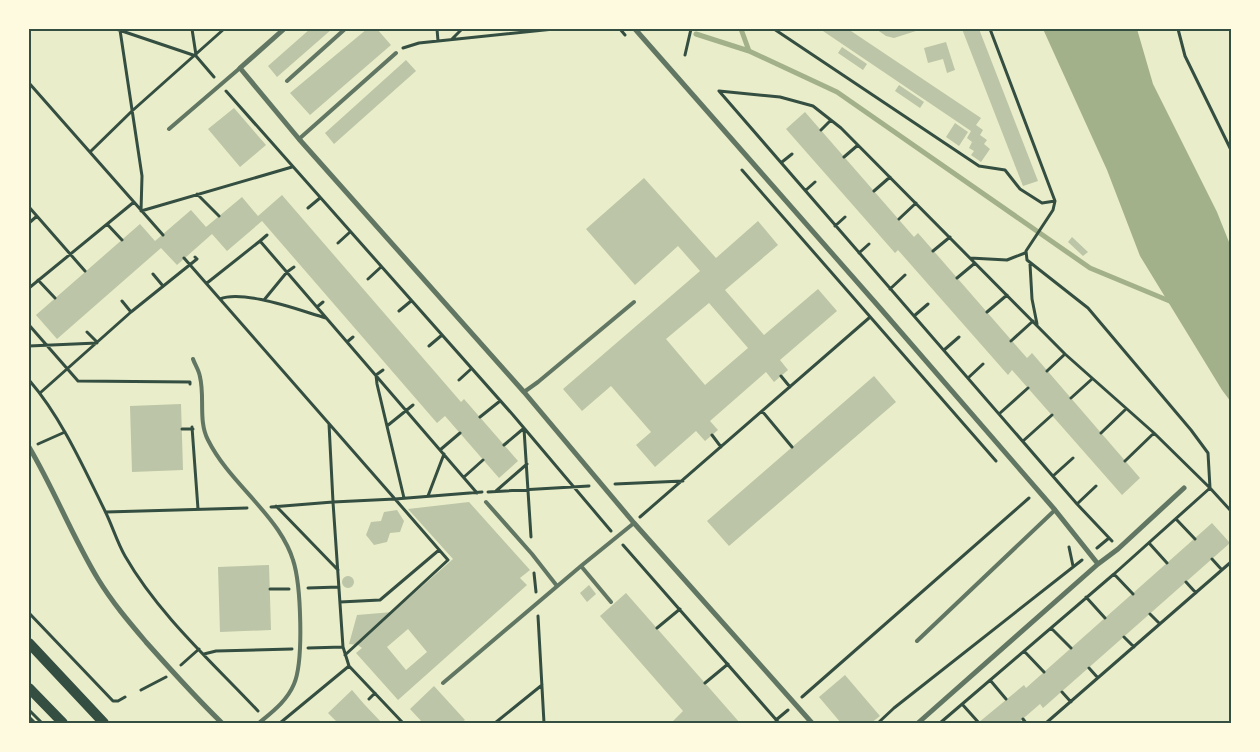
<svg xmlns="http://www.w3.org/2000/svg" width="1260" height="752" viewBox="0 0 1260 752" font-family="Commissioner,sans-serif">
	<rect width="100%" height="100%" fill="#e9edc9"/>
	<!-- water -->
	<path fill="#a3b18a" d="M1043,29H1137L1153,84L1217,212L1231,247V402L1222,390L1140,256L1107,170Z"/>
	<g fill="none" stroke-linecap="round" stroke-linejoin="round">
		<!-- stream -->
		<path stroke="#a3b18a" stroke-width="5" d="M741,29L749,51
			M696,34L749,51L837,92L1090,268L1172,302"/>
	</g>
	<!-- building -->
	<path fill="#bcc5a7" fill-rule="evenodd" d="M310,29H332L277,77L268,66Z
		M367,29H377L391,45L310,115L290,93Z
		M820,29H848L981,118L976,125L983,130L980,135L987,140L984,144L990,149L981,162L971,155L974,151L969,148L972,142L967,138L971,131Z
		M876,29H922L894,38L886,36Z
		M962,29H979L1038,181L1023,186Z
		M946,42L955,70L947,73L943,59L928,63L924,48Z
		M842,47L867,64L863,70L838,53Z
		M406,60L416,71L334,144L325,133Z
		M899,85L924,102L920,108L895,91Z
		M234,108L266,145L240,167L208,129Z
		M805,112L914,237L918,233L1027,358L1032,353L1140,478L1122,495L1012,370L1008,375L898,250L895,253L786,129Z
		M955,123L968,132L959,146L946,137Z
		M644,178L716,258L758,221L778,245L725,290L764,335L818,289L837,311L780,360L788,370L774,382L766,372L710,421L718,430L705,441L696,431L655,467L636,445L651,432L611,386L582,411L563,389L700,271L678,246L635,285L586,229ZM709,303L748,348L705,385L666,339Z
		M282,195L461,402L464,399L518,461L499,478L445,416L437,423L262,221L227,251L212,234L177,265L161,248L57,339L36,315L140,224L155,241L191,210L206,227L242,197L258,216Z
		M1072,237L1088,252L1083,256L1068,242Z
		M874,376L896,402L729,546L707,521Z
		M181,404L183,470L132,472L130,406Z
		M469,502L530,570L520,578L527,585L398,700L356,653L362,648L358,645L349,644L357,615L393,612L453,559L408,509ZM408,629L427,652L406,670L387,647Z
		M397,510L404,521L400,532L390,533L387,542L374,545L366,535L371,522L381,521L384,512Z
		M1212,523L1230,543L1043,708L1040,704L1018,723H978L1024,685L1026,688Z
		M269,565L271,630L220,632L218,567Z
		M342 582a6 6 0 1 1 12 0a6 6 0 1 1-12 0Z
		M589,585L596,594L587,602L580,593Z
		M626,593L740,723H675L673,721L683,711L600,616Z
		M845,675L880,716L871,723H841L819,697Z
		M434,686L465,720L461,723H423L410,709Z
		M352,690L364,704L382,723H338L328,713Z"/>
	<g fill="none" stroke-linecap="round" stroke-linejoin="round">
		<!-- path -->
		<path stroke="#344e41" stroke-width="3" d="M116,29L196,56L214,77
			M192,29L196,55
			M437,29L438,41
			M620,29L625,35
			M774,29L979,166L1005,170L1020,189L1042,203L1055,201
			M1178,29L1185,56L1231,150
			M120,30L142,176L141,211L292,167
			M452,39L462,29
			M403,48L419,43L554,29
			M685,55L691,29
			M29,83L163,235
			M226,91L513,415L611,531
			M719,91L780,97L813,106L841,128L1065,354L1154,433L1210,488L1231,511
			M719,91L1077,504L1112,541
			M821,130L831,120
			M90,152L132,111L224,29
			M844,157L858,145
			M782,162L792,154
			M742,170L996,461
			M806,190L815,182
			M874,191L890,177
			M197,194L219,216
			M29,207L85,271
			M308,208L320,198
			M899,219L916,203
			M29,223L37,216
			M107,224L122,240
			M835,226L845,217
			M260,241L267,235
			M338,243L350,232
			M933,251L950,237
			M859,253L869,244
			M184,258L395,499L482,492
			M970,258L1007,260L1025,253
			M1030,264L1032,299L1037,324
			M153,274L163,286
			M957,278L975,263
			M368,279L381,267
			M38,280L55,298
			M207,283L260,241L477,493
			M29,288L134,202
			M890,289L905,275
			M220,299C243,289 301,311 326,318
			M264,300L287,272L294,267
			M122,301L131,312
			M317,307L323,302
			M399,311L411,301
			M987,312L1007,295
			M914,316L928,304
			M29,325L78,381L190,382V384
			M87,332L97,342
			M1011,341L1033,321
			M347,342L353,337
			M29,346L97,343
			M429,346L442,335
			M944,350L959,337
			M383,370L376,375L377,384L404,498
			M1047,371L1065,354
			M781,376L790,387
			M968,378L983,364
			M29,380C61,417 83,466 105,511C112,525 117,542 125,556C159,615 212,662 258,711
			M459,380L471,369
			M40,393L131,312L197,259L195,257
			M1071,398L1092,379
			M762,411L792,447
			M999,414L1028,388
			M480,417L500,401
			M387,426L413,405
			M192,427L198,509
			M182,429H193
			M524,429L531,537
			M1101,433L1126,409
			M712,435L721,447
			M1023,441L1052,415
			M38,444L65,432
			M504,445L523,429
			M440,450L460,433
			M1125,461L1154,433
			M1053,476L1073,458
			M464,477L483,460
			M615,484L683,481
			M496,491L527,464
			M488,492L589,486
			M428,496L444,454
			M1077,504L1096,486
			M276,506L338,570
			M271,507L333,502L329,424
			M106,512L247,508
			M640,517L869,318
			M1176,519L1195,539
			M1149,543L1167,563
			M623,545L779,723
			M1069,547L1073,566
			M1097,548L1109,538
			M1212,559L1222,570
			M534,573L536,592
			M1114,574L1133,594
			M1186,582L1196,593
			M308,588L339,587
			M270,589H289
			M1086,597L1105,618
			M340,602L380,600L439,550
			M29,613L113,701H118L125,697
			M1150,614L1160,624
			M538,616L544,723
			M657,628L680,609
			M1051,628L1071,648
			M1124,637L1134,647
			M308,648L343,647
			M1024,651L1044,672
			M204,654L216,651L292,649
			M345,655L448,560L395,499L333,502L343,647L349,666L403,723
			M181,665L199,649
			M1089,668L1098,678
			M990,680L1006,699
			M705,683L728,664
			M141,690L166,677
			M1062,692L1071,702
			M802,697L1029,498
			M369,699L375,693
			M962,704L979,723
			M29,710L42,723
			M29,717L35,723
			M1023,719L1026,723
			M776,720L788,710
			M280,723L349,666
			M495,723L542,685
			M878,723L894,708L1082,560
			M940,723L1114,574L1210,488L1208,453L1191,430L1088,308L1027,260L1026,251L1053,210L1055,201L990,29
			M1046,723L1231,562"/>
		<!-- service -->
		<path stroke="#617663" stroke-width="4" d="M287,81L345,29
			M169,129L240,68
			M299,139L396,53
			M193,359C195,365 199,370 200,377C205,397 198,421 208,440C225,474 256,498 278,530C284,539 290,550 293,560C301,584 304,661 294,684C287,701 272,712 259,723
			M524,392L538,382L634,302
			M486,502L532,554L557,586
			M581,566L611,602
			M917,641L1055,510
			M443,683L581,566L634,523"/>
		<!-- minor -->
		<path stroke="#617663" stroke-width="5" d="M284,29L240,68L299,139L524,392L634,523L812,723
			M635,29L880,308L1055,510L1098,564
			M29,447C54,489 72,536 98,579C112,602 129,622 146,642C171,670 195,697 222,723
			M918,723L1098,564L1118,549L1184,488"/>
		<!-- secondary -->
		<path stroke="#344e41" stroke-width="10" d="M29,643L104,723
			M29,688L63,723"/>
	</g>
	<!-- border -->
	<rect width="1260" height="752" fill="none" stroke="#fefae0" stroke-width="60"/>
	<rect x="30" y="30" width="1200" height="692" fill="none" stroke="#344e41" stroke-width="2"/>
</svg>
